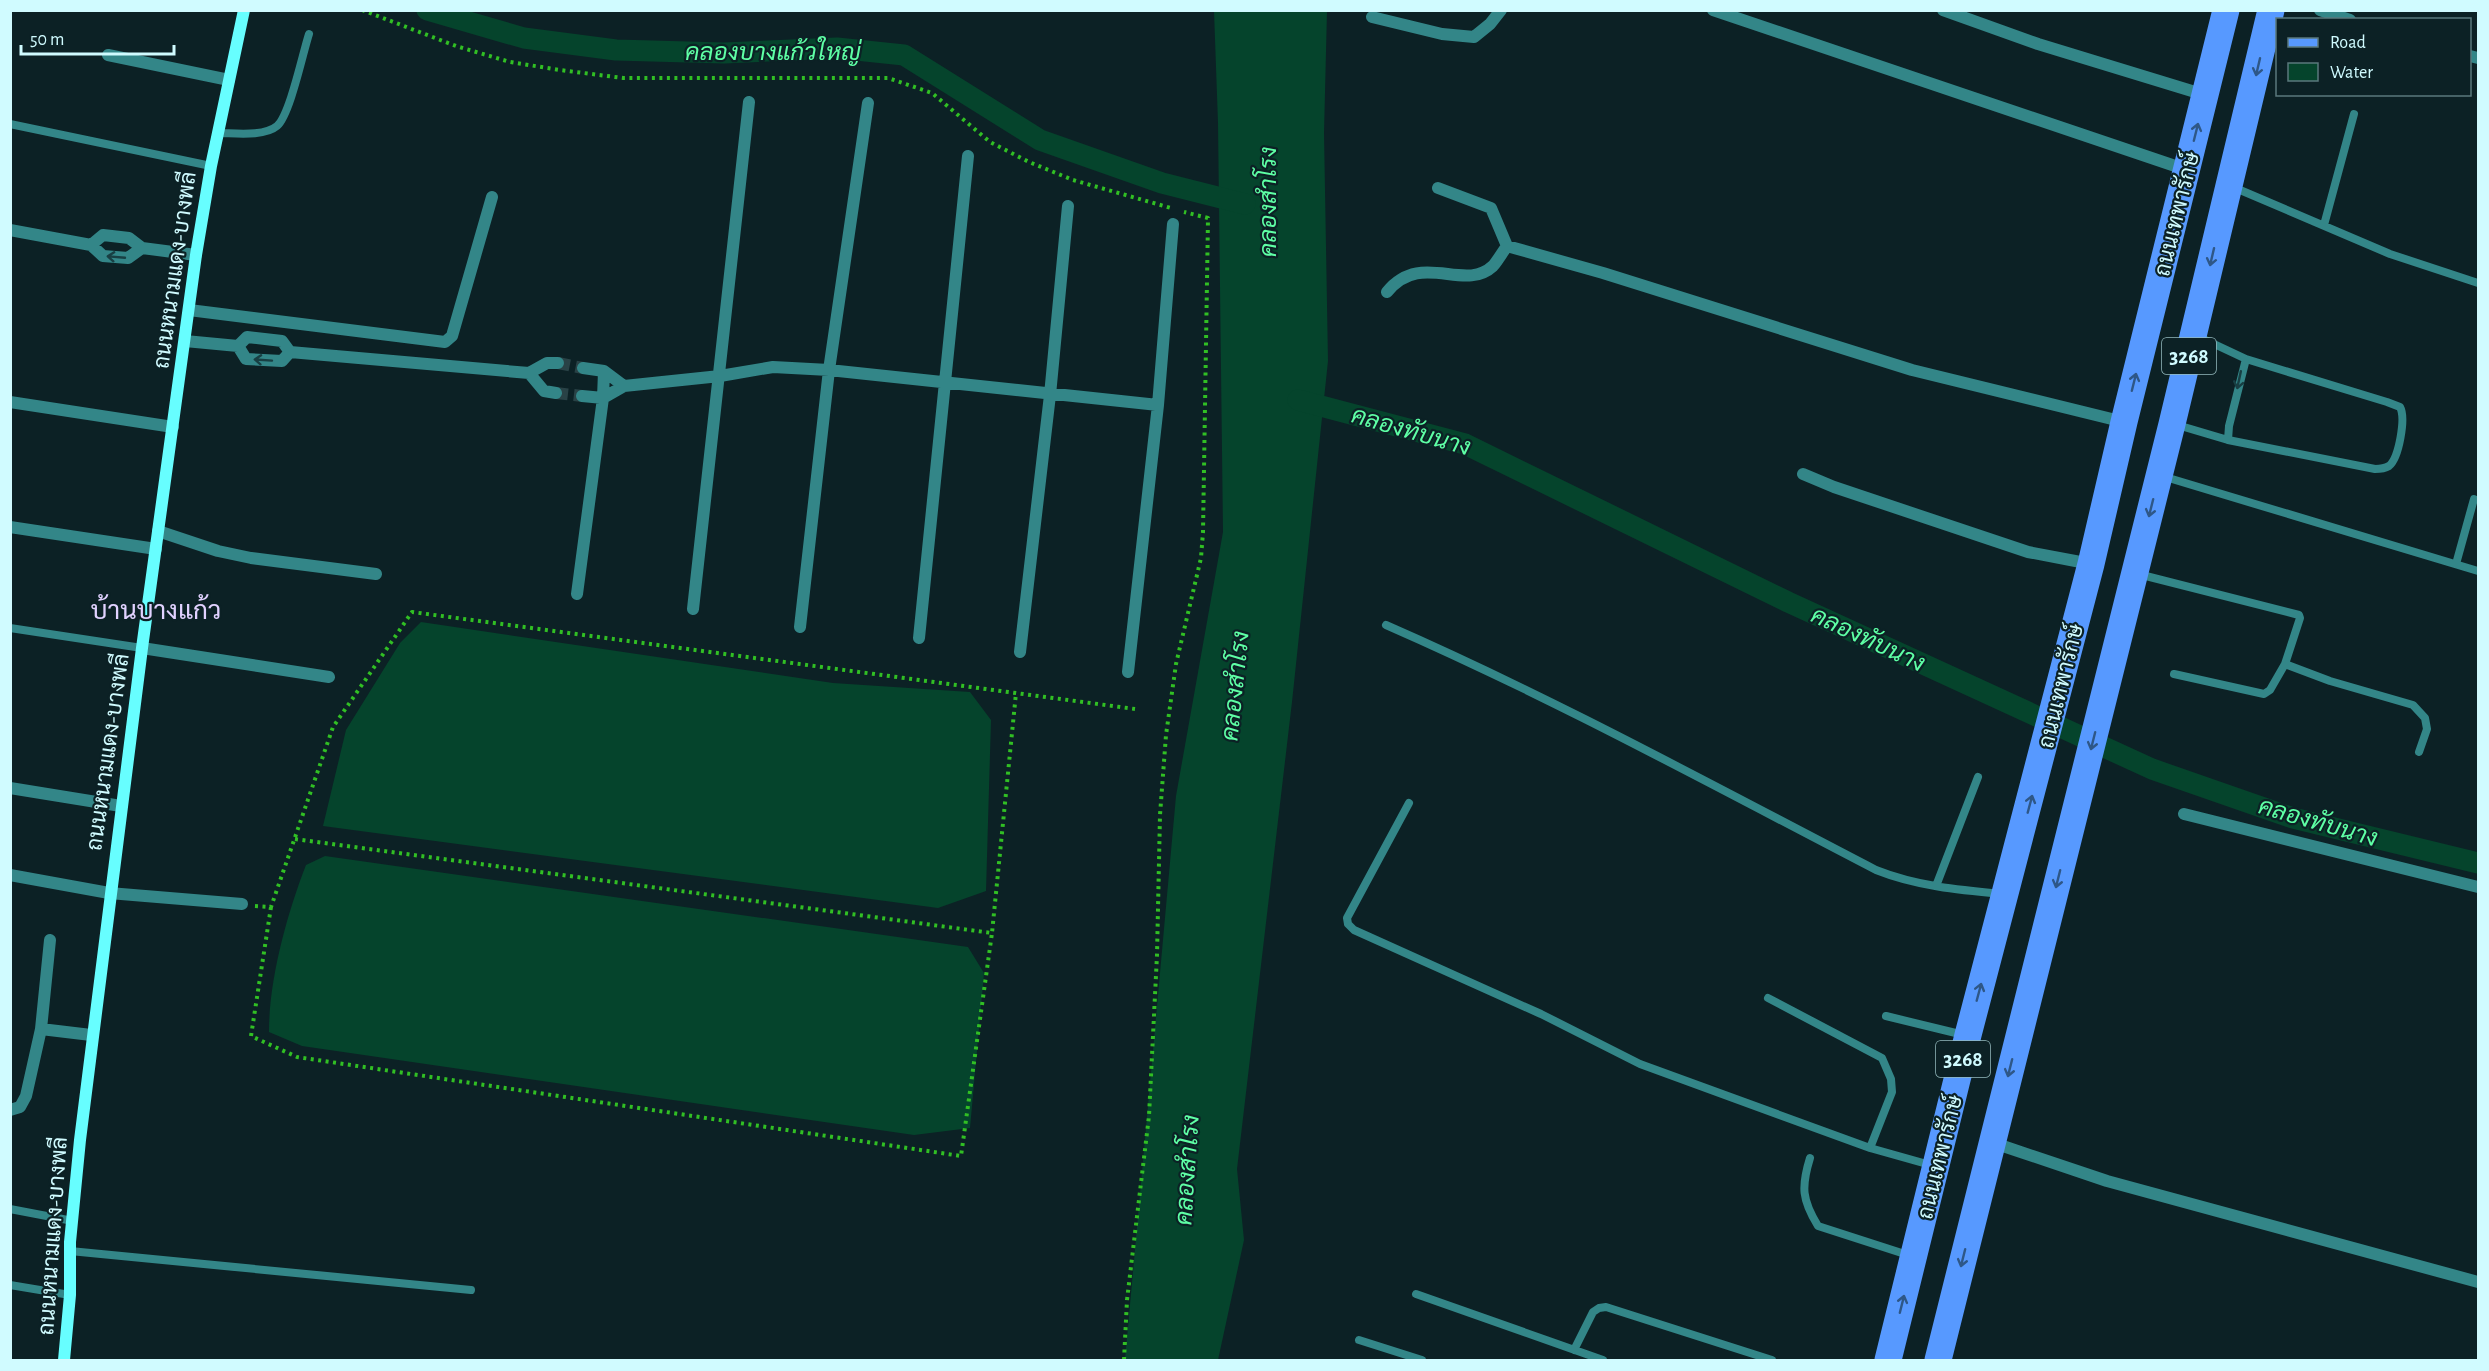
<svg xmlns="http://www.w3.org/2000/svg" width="2489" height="1371" viewBox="0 0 2489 1371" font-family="'Alegreya Sans',Sarabun,sans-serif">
	<rect width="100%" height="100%" fill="#0c2125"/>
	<!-- water -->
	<path fill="#05442c" d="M1214,11H1327L1324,133L1328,361L1292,702L1237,1169L1244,1240L1218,1360H1125L1176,796L1223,532L1218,123Z
		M421,622L833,683L970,692L991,720L986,891L938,908L323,826L346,730L400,643Z
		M325,856L968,947L984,973L970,1128L914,1135L302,1046L269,1032C269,979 287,914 306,865Z"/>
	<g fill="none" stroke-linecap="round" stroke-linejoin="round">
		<!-- canal -->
		<path stroke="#05442c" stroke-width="21" d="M427,10L524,38L616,50L724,53L837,48L904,55L1040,140L1162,183L1245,204
			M1298,400L1465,444L1788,602L2152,769L2293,818L2478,863"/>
		<!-- minor-tunnel -->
		<path stroke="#294246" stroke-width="12" stroke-dasharray="12 6" stroke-linecap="butt" d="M558,363L583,368
			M556,393L582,396"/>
		<!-- path -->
		<path stroke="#31bf24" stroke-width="4" stroke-dasharray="3 4.5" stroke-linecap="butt" d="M362,10L456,46L510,62L560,70L623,78H888L932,93L990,142L1029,162L1073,180L1171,208
			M295,839L992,933L1016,693
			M255,906L271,907L333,727L412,612L1135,709
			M271,907L251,1036L297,1057L961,1156L992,933
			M1124,1360L1127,1300L1149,1116L1157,955L1160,815L1166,735L1176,664L1201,558L1203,532L1208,218L1184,212"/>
		<!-- service -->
		<path stroke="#338688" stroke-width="8" d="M10,124L211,166
			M218,133C234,133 264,137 277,126C290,115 303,52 309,34
			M2233,187L2390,254L2478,283
			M2324,225L2354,114
			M2174,424L2228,440L2229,426L2246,359L2197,336
			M2228,440L2375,469C2380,469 2384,469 2389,466C2399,458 2406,418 2400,407L2387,402L2246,359
			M2162,476L2478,571
			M2456,564L2474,499
			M2138,574L2299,615L2300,618L2285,664L2330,681L2413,705L2425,718L2427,729L2419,752
			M1386,625C1553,698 1714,786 1876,870C1916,886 1959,890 2002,894
			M10,628L142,648
			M2174,674L2264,694L2270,690L2285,664
			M1409,803L1347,918L1348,924L1354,930L1541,1014L1640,1064L1870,1148L1934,1166
			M1936,886L1978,777
			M1768,998L1882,1058L1891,1079L1892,1092L1870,1148
			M1886,1016L1964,1035
			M1810,1158C1801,1187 1802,1200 1818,1226L1911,1256
			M10,1209L73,1221
			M70,1251L471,1290
			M10,1285L70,1295
			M1416,1294L1603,1360
			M1359,1340L1422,1360
			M1574,1350L1593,1312L1599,1308L1606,1307L1772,1360"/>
		<!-- minor -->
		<path stroke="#338688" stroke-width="12" d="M1713,10L2187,170
			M1943,10L2038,44L2205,95
			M2320,10L2350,20
			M1372,17L1442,34L1474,37L1490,24L1501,10
			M108,55L229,80
			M2470,56L2478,58
			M1438,188L1491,208L1507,246L1603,273L1912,370L2124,422
			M10,230L91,245L103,256L128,258L142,248
			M91,245L103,235L129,238L142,248L196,255
			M1387,292C1421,250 1464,293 1493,266C1498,260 1502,253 1507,246
			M189,310L445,342L452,336L492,197
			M185,341L238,346L247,337L282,341L290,352
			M238,346L246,359L282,361L290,352
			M290,352L529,373L547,363H558
			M583,368L604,371L624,386
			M529,373L544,391L556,393
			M582,396L603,398L624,386L720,376L773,367L829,370L1158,405
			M10,402L173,427
			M1803,474L1834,487L2028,552L2091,564
			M10,527L156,549
			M158,531L218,551L251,558L376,574
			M577,594L603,398L604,371
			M693,609L749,102
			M800,627L829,370L868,103
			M919,638L968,156
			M142,648L329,677
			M1020,652L1050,395L1068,206
			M1128,672L1158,405L1173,224
			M10,788L121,806
			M2184,814L2478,887
			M10,875L109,893L242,904
			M41,1029L50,940
			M10,1110L20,1107L26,1096L41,1029L91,1035
			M1991,1142L2107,1181L2478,1282"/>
		<!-- secondary -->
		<path stroke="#67feff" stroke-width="12" d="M64,1360L70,1295V1242L80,1140L142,648L196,255L211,166L244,10"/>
		<!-- primary -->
		<path stroke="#5799ff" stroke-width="27" d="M1888,1360L1968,1035L2091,564L2124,422L2226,10
			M1938,1360L2172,424L2271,10"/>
	</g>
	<!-- one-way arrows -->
	<defs><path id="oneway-shaft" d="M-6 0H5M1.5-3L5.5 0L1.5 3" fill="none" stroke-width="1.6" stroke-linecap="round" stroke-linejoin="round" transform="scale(1.5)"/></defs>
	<g stroke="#2e5787">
		<use href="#oneway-shaft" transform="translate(2258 67) rotate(103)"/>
		<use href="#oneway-shaft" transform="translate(2196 132) rotate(-76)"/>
		<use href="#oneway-shaft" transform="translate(2212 257) rotate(103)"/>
		<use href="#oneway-shaft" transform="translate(2134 382) rotate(-76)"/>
		<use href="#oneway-shaft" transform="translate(2151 508) rotate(104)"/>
		<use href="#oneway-shaft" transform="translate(2093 741) rotate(104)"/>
		<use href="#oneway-shaft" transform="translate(2030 804) rotate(-75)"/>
		<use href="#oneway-shaft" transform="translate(2058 879) rotate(104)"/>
		<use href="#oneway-shaft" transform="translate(1979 992) rotate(-75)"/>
		<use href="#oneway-shaft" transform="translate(2010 1068) rotate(104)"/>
		<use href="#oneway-shaft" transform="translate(1963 1258) rotate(104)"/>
		<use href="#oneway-shaft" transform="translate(1902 1304) rotate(-76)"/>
	</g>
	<g stroke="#183f43">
		<use href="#oneway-shaft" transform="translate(116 257) rotate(-175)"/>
		<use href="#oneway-shaft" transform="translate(263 360) rotate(-176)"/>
		<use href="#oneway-shaft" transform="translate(2239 380) rotate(102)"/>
	</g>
	<g text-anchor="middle" stroke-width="4.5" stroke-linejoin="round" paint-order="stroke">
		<!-- shield labels -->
		<g fill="#0c2125" stroke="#95babe" stroke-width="1.5">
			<rect x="2162" y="338" width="54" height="36" rx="4.5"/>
			<rect x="1936" y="1041" width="54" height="36" rx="4.5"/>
		</g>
		<g font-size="21" font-weight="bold" fill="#d0fbff">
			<text x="2189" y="363">3268</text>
			<text x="1963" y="1066">3268</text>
		</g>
		<!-- street labels -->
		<g font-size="22" fill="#d0fbff" stroke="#0c2125">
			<text transform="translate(2176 214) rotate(-76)" y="8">ถนนเทพารักษ์</text>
			<text transform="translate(174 270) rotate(-82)" y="8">ถนนหนามแดง-บางพลี</text>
			<text transform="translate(2060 686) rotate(-76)" y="8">ถนนเทพารักษ์</text>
			<text transform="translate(107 752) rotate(-82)" y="8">ถนนหนามแดง-บางพลี</text>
			<text transform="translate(1939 1157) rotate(-76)" y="8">ถนนเทพารักษ์</text>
			<text transform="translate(52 1236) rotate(-86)" y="8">ถนนหนามแดง-บางพลี</text>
		</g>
		<!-- water labels -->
		<g font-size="24" font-style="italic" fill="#5effa5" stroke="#0c2125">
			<text x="773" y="60">คลองบางแก้วใหญ่</text>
			<text transform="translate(1268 202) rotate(-90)" y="8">คลองสำโรง</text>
			<text transform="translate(1411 431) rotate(16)" y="8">คลองทับนาง</text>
			<text transform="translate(1868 639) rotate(25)" y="8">คลองทับนาง</text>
			<text transform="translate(1235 686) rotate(-84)" y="8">คลองสำโรง</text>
			<text transform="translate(2318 822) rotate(16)" y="8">คลองทับนาง</text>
			<text transform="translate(1187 1170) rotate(-86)" y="8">คลองสำโรง</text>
		</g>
		<!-- quarter labels -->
		<g font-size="26" fill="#e1d2ff" stroke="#0c2125">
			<text x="156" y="619">บ้านบางแก้ว</text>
		</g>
	</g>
	<!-- border -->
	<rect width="2489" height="1371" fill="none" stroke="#d0fbff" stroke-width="24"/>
	<!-- legend -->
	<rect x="2276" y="18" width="195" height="78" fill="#0c2125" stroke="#5a787c" stroke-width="1.5"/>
	<rect x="2288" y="38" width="30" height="9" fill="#5799ff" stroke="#5a787c" stroke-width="1.5"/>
	<text x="2330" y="48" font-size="18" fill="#d0fbff">Road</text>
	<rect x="2288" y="63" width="30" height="18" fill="#05442c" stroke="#5a787c" stroke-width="1.5"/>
	<text x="2330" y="78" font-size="18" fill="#d0fbff">Water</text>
	<!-- scale -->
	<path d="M21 45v9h153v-9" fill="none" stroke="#d0fbff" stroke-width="3"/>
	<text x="30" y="45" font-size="18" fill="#d0fbff" stroke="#0c2125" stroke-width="4.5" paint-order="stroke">50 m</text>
</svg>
